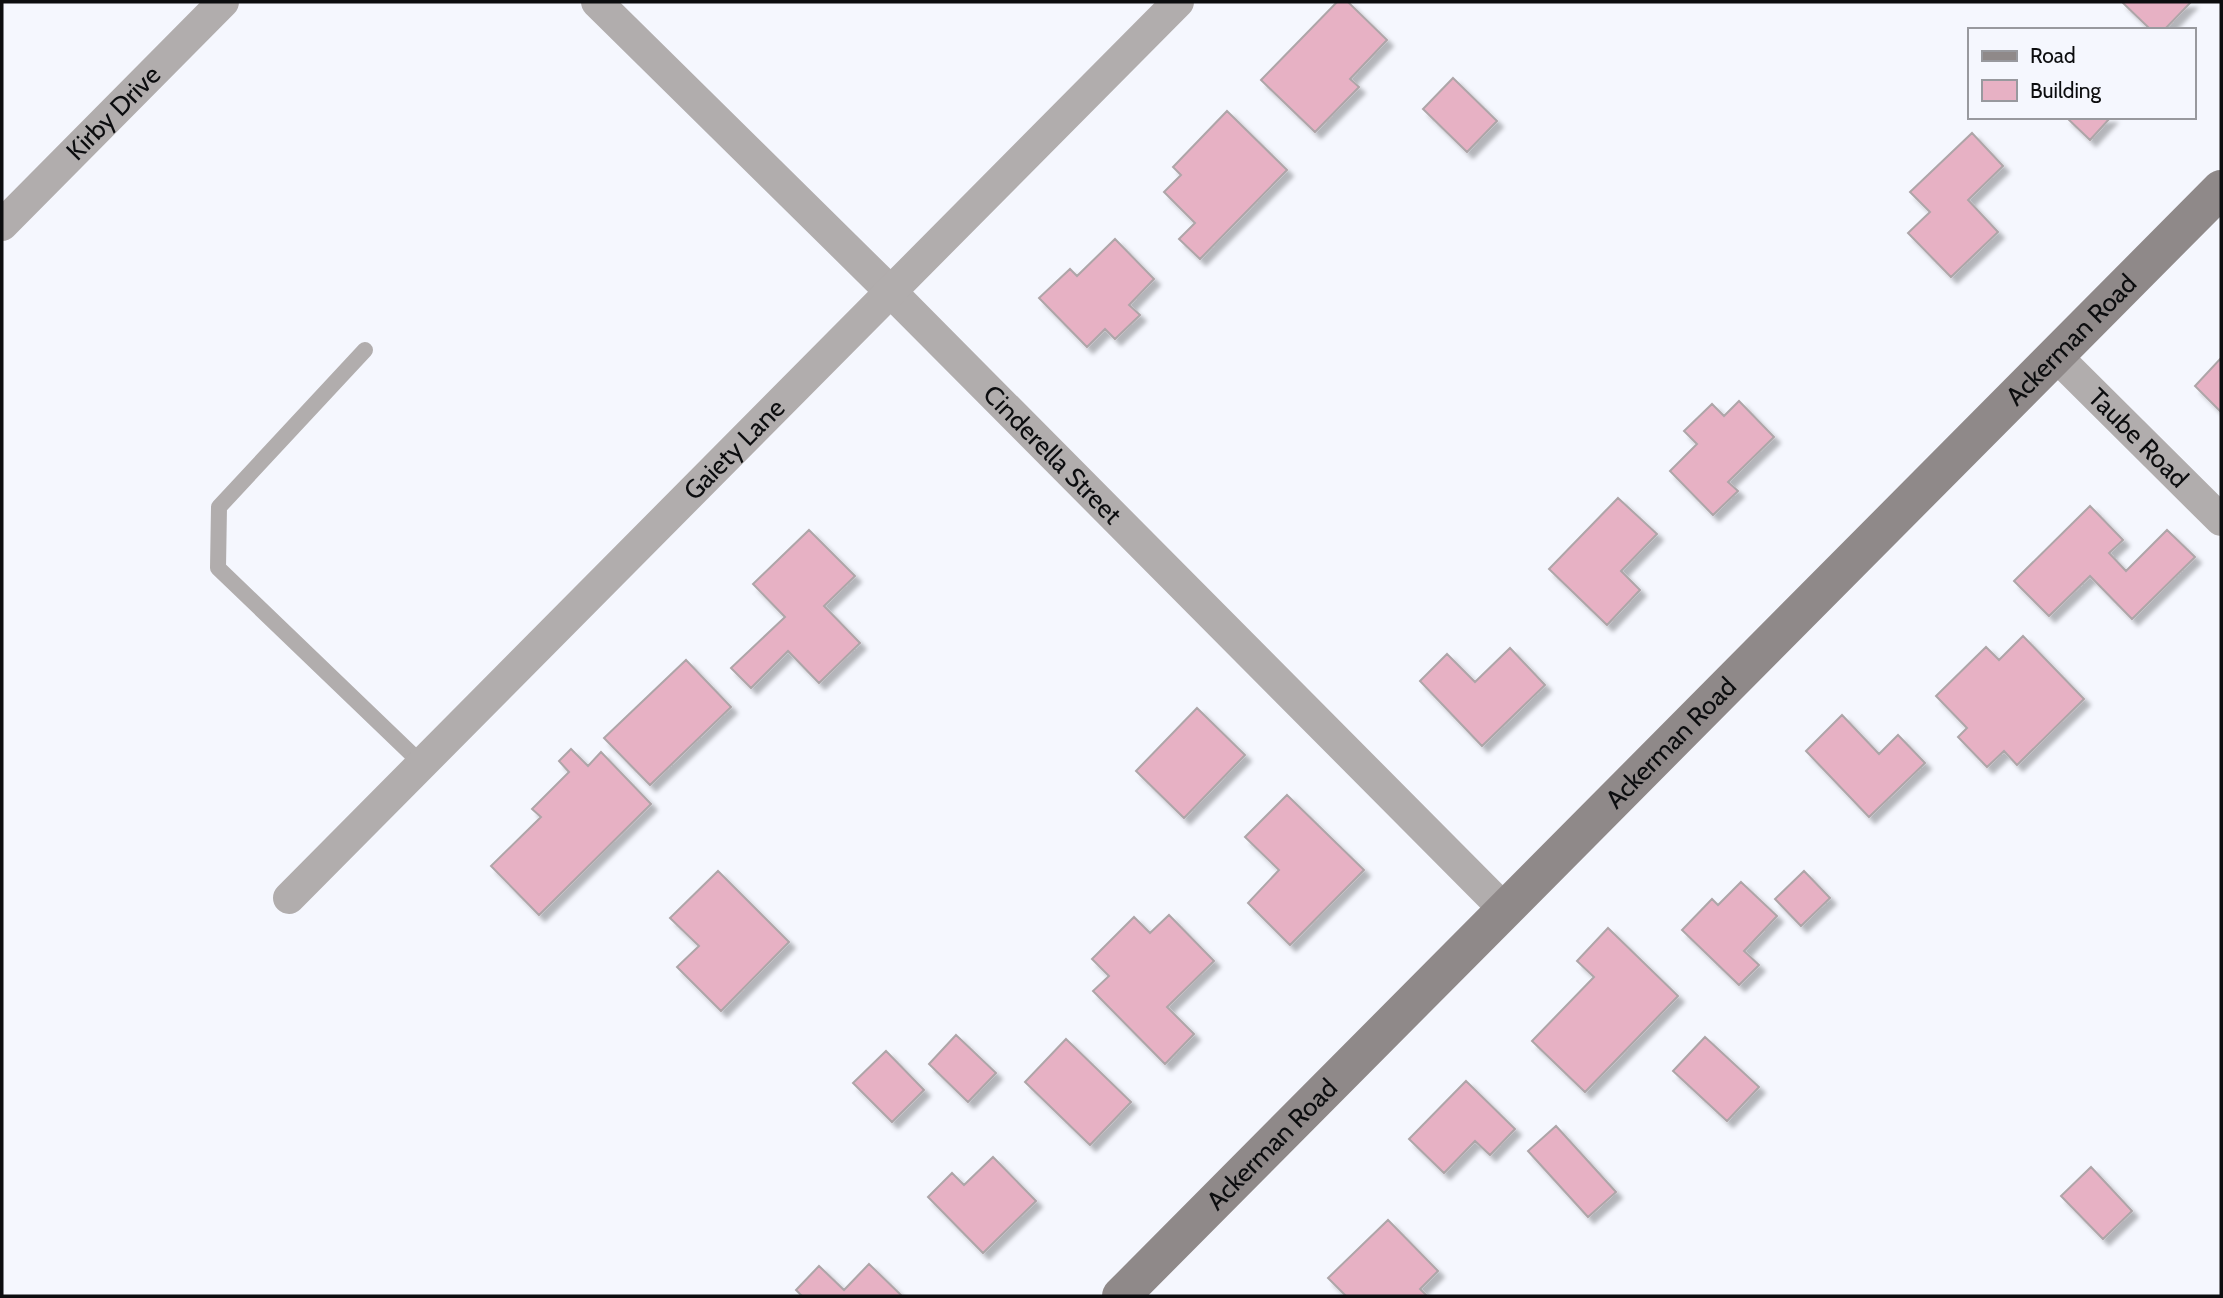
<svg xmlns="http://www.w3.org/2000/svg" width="2223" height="1298" viewBox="0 0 2223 1298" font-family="Cabin,sans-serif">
	<defs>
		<filter id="shadow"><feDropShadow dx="6" dy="6" stdDeviation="2" flood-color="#0004"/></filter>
	</defs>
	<rect width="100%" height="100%" fill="#f5f7fe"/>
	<!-- building -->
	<path fill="#e7b1c4" stroke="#aea5a8" stroke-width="2" filter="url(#shadow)" d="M1337,2H1348L1387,40L1350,79L1359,87L1315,132L1261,80Z
		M2122,2H2191L2164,30H2151Z
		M1453,78L1497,121L1467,152L1423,109Z
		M1227,111L1287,170L1200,259L1179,239L1195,223L1164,192L1181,175L1173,167Z
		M2066,117H2111L2090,140Z
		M1972,133L2003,166L1968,200L1998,232L1951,277L1908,233L1930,212L1910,192Z
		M1115,239L1154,279L1129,305L1140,315L1115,339L1105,329L1087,347L1039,298L1070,269L1077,276Z
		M2221,358V412L2195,386Z
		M1739,401L1774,437L1728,482L1738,491L1713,515L1670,471L1697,444L1684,431L1712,404L1724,416Z
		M1618,498L1657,534L1621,571L1640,590L1607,625L1549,569Z
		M2090,506L2123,540L2109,553L2126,571L2167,530L2195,557L2132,619L2090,576L2049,616L2014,581Z
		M809,530L855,576L824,606L860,643L819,683L788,651L751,688L731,668L785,617L753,584Z
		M2023,636L2084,699L2017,765L2004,751L1987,767L1958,737L1967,728L1936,696L1986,647L1999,660Z
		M1510,648L1545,685L1482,746L1420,681L1447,654L1475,682Z
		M686,660L731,707L650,785L604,738Z
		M1197,708L1245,755L1184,818L1136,771Z
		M1842,715L1879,754L1898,735L1925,763L1869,817L1806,751Z
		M571,749L588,766L601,752L651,804L539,915L491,866L541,817L532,809L569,772L559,761Z
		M1287,795L1364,870L1290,945L1248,903L1279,870L1245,837Z
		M718,871L789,942L721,1011L677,967L699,946L670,918Z
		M1804,871L1830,898L1801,926L1775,899Z
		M1741,882L1777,916L1744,951L1759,965L1739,985L1682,930L1712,899L1718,905Z
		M1169,915L1214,961L1167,1007L1194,1034L1165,1064L1093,991L1109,976L1092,959L1134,917L1150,933Z
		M1608,928L1678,996L1585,1092L1532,1041L1594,977L1577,961Z
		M956,1035L996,1073L968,1102L929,1064Z
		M1705,1037L1759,1087L1727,1121L1673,1071Z
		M1066,1039L1131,1102L1090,1145L1025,1082Z
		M886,1051L924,1090L892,1122L853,1083Z
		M1466,1081L1515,1129L1490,1155L1475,1141L1444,1173L1409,1139Z
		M1556,1126L1616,1192L1588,1217L1528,1151Z
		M993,1157L1036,1201L983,1253L928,1197L952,1173L964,1185Z
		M2091,1167L2132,1211L2103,1239L2061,1196Z
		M1388,1220L1438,1271L1420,1289L1427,1296H1346L1328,1278Z
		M869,1264L902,1296H802L796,1290L819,1266L844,1290Z"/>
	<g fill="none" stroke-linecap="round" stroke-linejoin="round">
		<!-- lane -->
		<path stroke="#b1adad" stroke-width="16" d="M365,350L219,507L218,568L422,764"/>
		<!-- street -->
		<g stroke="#b1adad" stroke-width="32">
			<path id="s1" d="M597,2L891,292L1505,910"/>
			<path id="s2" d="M2,225L223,2"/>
			<path id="s3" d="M2056,356L2221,520"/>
			<path id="s4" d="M289,898L1178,2"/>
		</g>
		<!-- secondary -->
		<path stroke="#8f8989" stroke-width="38" id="s5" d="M1121,1296L2221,189"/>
	</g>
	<g text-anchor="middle" stroke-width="5" stroke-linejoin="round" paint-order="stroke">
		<!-- street labels -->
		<g font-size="26" fill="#0c0d0f" stroke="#f5f7fe">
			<text dy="9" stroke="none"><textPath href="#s2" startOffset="158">Kirby Drive</textPath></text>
			<text dy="9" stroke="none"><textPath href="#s5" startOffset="1348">Ackerman Road</textPath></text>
			<text dy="9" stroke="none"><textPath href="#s3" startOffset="116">Taube Road</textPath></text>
			<text dy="9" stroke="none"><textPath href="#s4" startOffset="632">Gaiety Lane</textPath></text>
			<text dy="9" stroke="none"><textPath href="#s1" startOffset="642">Cinderella Street</textPath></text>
			<text dy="9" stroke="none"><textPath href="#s5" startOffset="780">Ackerman Road</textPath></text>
			<text dy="9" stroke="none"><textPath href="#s5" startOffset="214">Ackerman Road</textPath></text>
		</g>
	</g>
	<!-- border -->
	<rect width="2223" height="1298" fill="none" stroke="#0c0d0f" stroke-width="7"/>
	<!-- legend -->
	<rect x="1968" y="28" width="228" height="91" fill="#f5f7fe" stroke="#98999e" stroke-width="2"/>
	<rect x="1982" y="51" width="35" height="10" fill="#8f8989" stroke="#98999e" stroke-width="2"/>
	<text x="2030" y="63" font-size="21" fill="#0c0d0f">Road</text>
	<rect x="1982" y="80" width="35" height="21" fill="#e7b1c4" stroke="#98999e" stroke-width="2"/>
	<text x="2030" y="98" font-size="21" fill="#0c0d0f">Building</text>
</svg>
